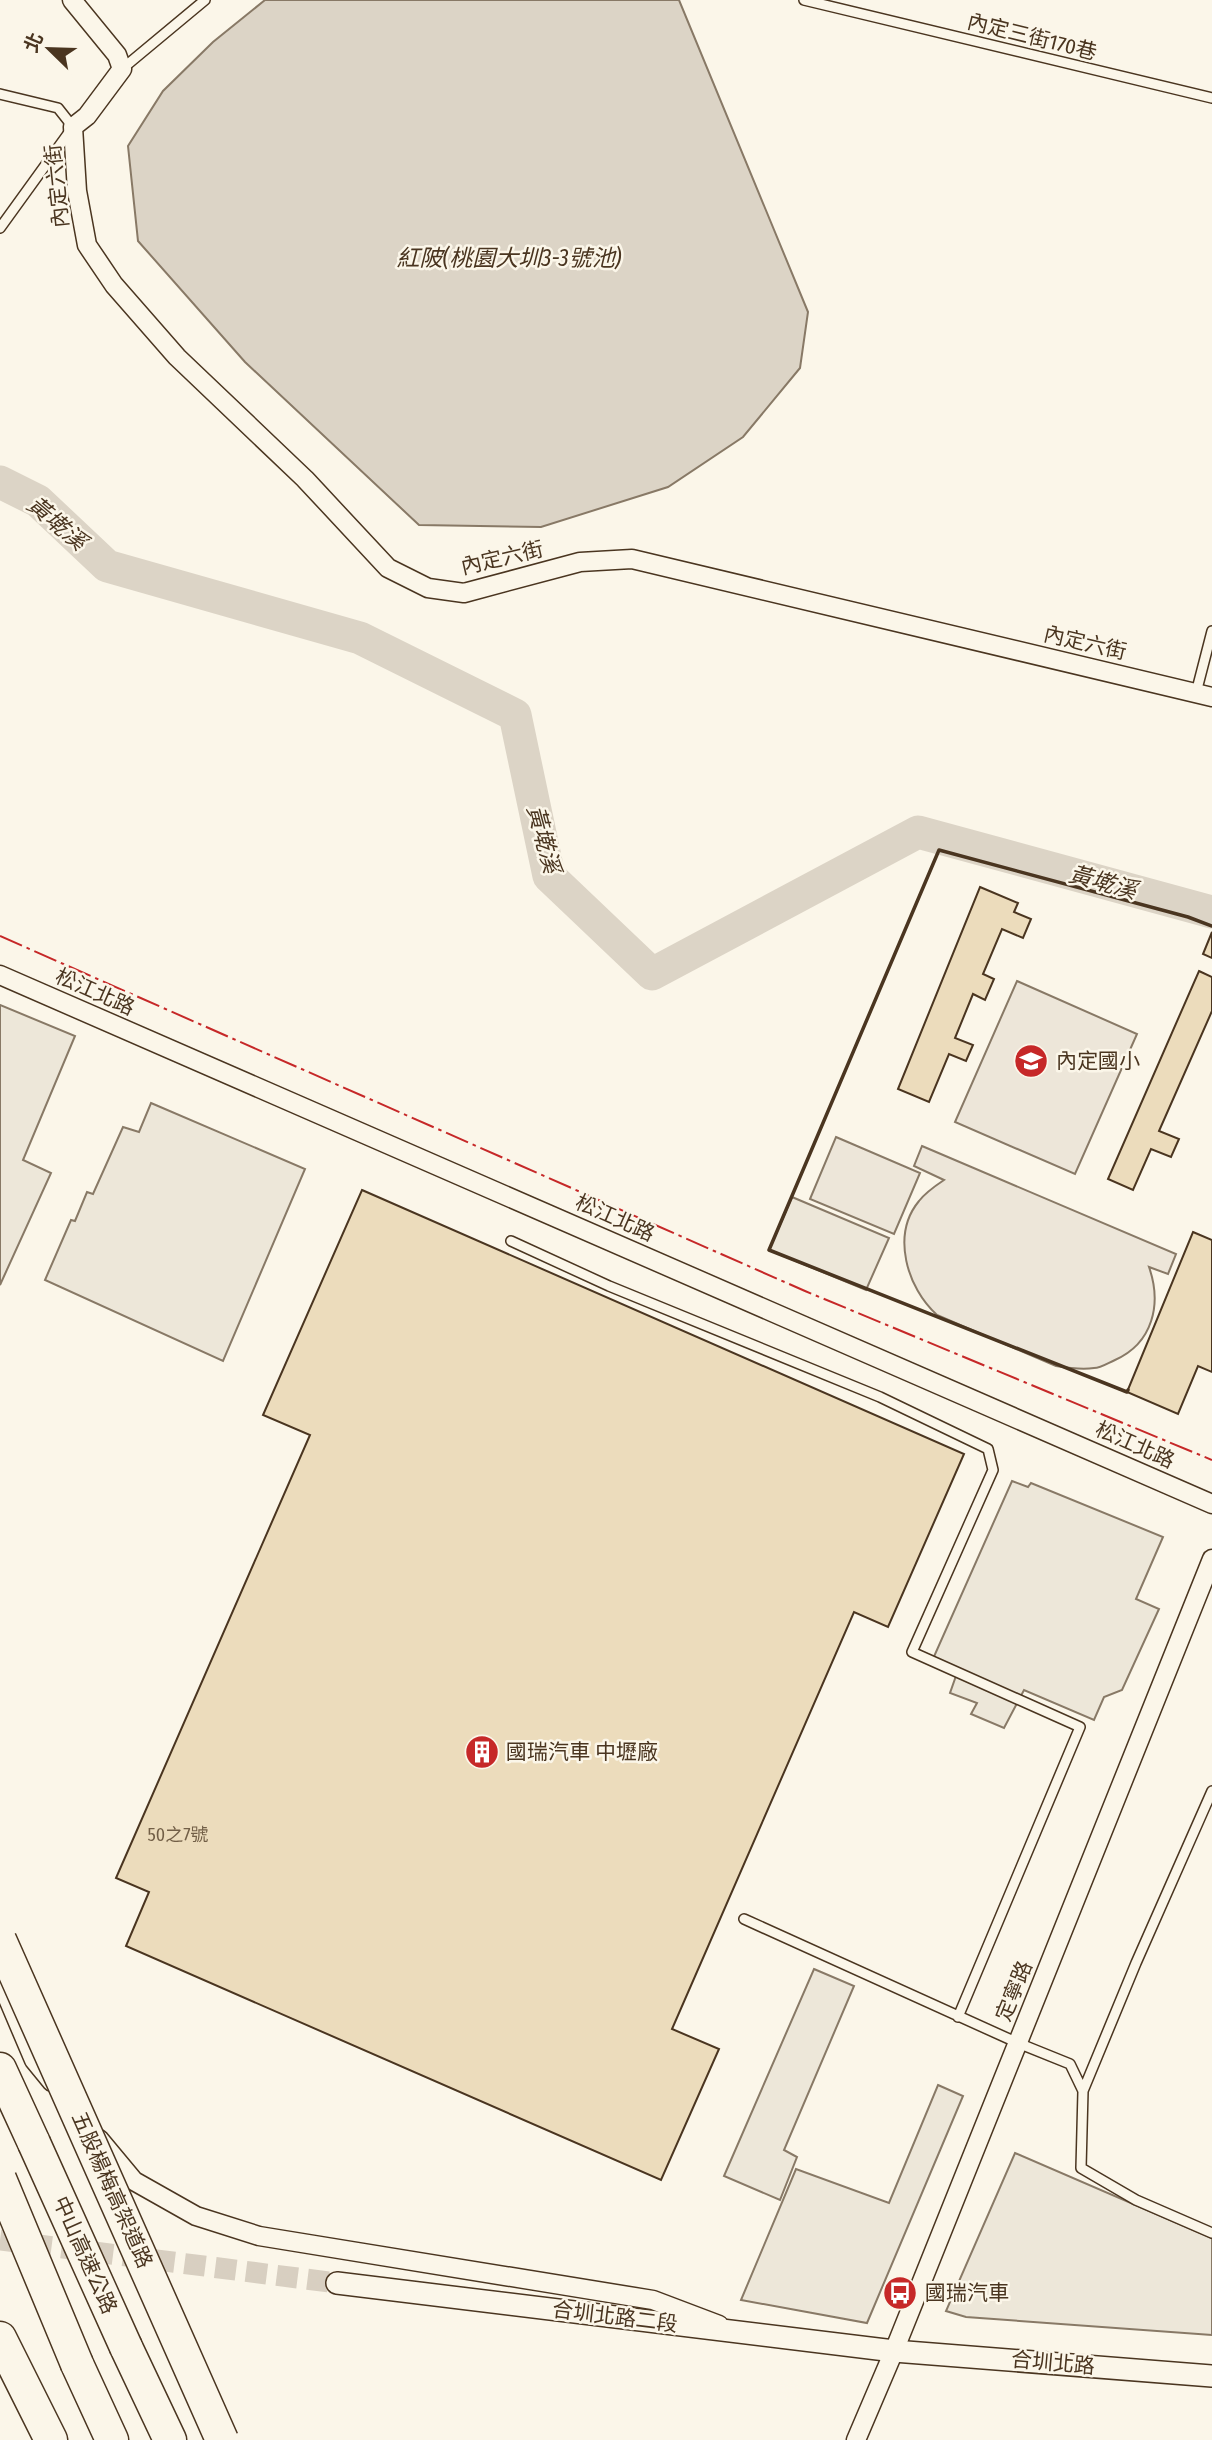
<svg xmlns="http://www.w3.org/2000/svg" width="1212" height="2440" viewBox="0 0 1212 2440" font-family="'Fira Sans Condensed','Noto Sans TC',sans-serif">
	<rect width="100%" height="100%" fill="#fbf6e9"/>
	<!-- green -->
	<path fill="#ede6d9" stroke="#887966" stroke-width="2" d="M1017,981L1137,1034L1075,1174L955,1122Z
		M836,1137L920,1173L894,1234L810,1199Z
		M922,1146L1176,1254L1168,1274L1149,1267C1162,1304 1153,1343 1115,1360C1108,1363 1101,1368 1094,1368C1082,1370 1068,1368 1056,1366L937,1315C907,1288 891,1235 919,1201C926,1192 935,1186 944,1180L914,1166Z"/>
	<!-- parking -->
	<path fill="#ede7d9" stroke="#887966" stroke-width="2" d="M0,1005L75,1036L23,1160L51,1173L0,1285Z
		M151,1103L305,1169L223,1361L45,1280L71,1220L75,1221L87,1192L93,1194L123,1127L139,1132Z
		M792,1197L889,1238L866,1290L769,1250Z
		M1012,1481L1028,1487L1031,1483L1163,1537L1136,1599L1159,1609L1122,1690L1104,1697L1094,1720L1024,1690L1004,1728L971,1714L977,1703L950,1693L957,1673L932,1661Z
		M814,1969L854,1986L784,2150L797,2157L780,2200L724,2176Z
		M938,2085L963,2096L867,2323L741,2300L796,2169L889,2203Z
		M1015,2153L1212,2238V2335L966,2317L946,2311Z"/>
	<!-- water -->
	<path fill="#dcd4c6" stroke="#887966" stroke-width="2" d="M265,0H679L808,312L800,368L743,437L668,487L541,527L419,525L245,362L138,241L128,146L163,91L213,42Z"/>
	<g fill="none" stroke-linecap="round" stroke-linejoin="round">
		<!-- river -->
		<path stroke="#dcd4c6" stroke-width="33" d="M0,482L38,501L107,566L360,638L515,715L549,876L652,974L918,832L1212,912"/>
	</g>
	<!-- building -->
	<path fill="#ecdcbc" stroke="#4a3520" stroke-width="2" d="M980,887L1018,903L1014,912L1031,919L1023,938L1002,929L983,974L994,979L985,1000L973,994L955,1038L973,1045L966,1061L949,1054L929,1102L898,1089Z
		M1212,932V958L1203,954Z
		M1199,971L1212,977V1011L1159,1131L1179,1139L1171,1157L1151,1149L1133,1190L1108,1179Z
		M362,1190L964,1454L888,1627L854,1612L672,2029L719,2049L661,2180L126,1946L149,1892L116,1878L310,1435L263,1415Z
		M1193,1232L1212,1240V1372L1198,1366L1178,1414L1127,1392Z"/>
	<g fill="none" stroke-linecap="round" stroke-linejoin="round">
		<!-- tertiary-tunnel -->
		<path stroke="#d8cfc1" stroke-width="21" stroke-dasharray="21 10" stroke-linecap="butt" d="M0,2240L337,2283"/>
		<!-- service casing -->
		<g stroke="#4a3520" stroke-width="12">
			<path id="service" d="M804,0L1212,98
				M122,69L205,0
				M0,94L58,108L73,127L0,228
				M1196,693L1212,631
				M511,1241L609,1286L880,1397L988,1449L993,1470L912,1652L1080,1727L958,2017
				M744,1919L1018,2043L1070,2064L1083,2091L1081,2168L1136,2200L1212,2233
				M1083,2091L1136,1963L1212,1791"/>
		</g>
		<!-- minor casing -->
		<g stroke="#4a3520" stroke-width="21">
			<path id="minor" d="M72,0L117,55L122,69L87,116L73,127L77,191L87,245L114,285L177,357L305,479L388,568L428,588L464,593L580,562L632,559L1212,697
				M0,975L1212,1504
				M0,1980L34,2060L52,2082
				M99,2139L134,2181L196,2216L259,2236L653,2300L719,2325
				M856,2440L894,2351L1212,1559"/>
		</g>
		<!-- tertiary casing -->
		<g stroke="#4a3520" stroke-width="24">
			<path id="tertiary" d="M337,2283L894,2351L1212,2376"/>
		</g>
		<!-- motorway casing -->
		<g stroke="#4a3520" stroke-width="35">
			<path id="motorway" d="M0,2069L34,2143
				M0,2338L51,2440
				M126,2347L170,2440
				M77,2364L112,2440"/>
		</g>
		<!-- service -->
		<use href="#service" stroke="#fbf6e9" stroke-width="9"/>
		<!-- minor -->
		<use href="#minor" stroke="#fbf6e9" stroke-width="18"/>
		<!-- tertiary -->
		<use href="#tertiary" stroke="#fbf6e9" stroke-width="21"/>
		<!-- motorway -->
		<use href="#motorway" stroke="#fbf6e9" stroke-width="32"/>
		<!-- motorway-bridge casing -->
		<g stroke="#4a3520" stroke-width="35" stroke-linecap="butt">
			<path id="motorway-bridge" d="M0,1940L222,2440
				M34,2143L126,2347
				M0,2179L77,2364"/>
		</g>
		<!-- motorway-bridge -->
		<use href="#motorway-bridge" stroke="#fbf6e9" stroke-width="32"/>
		<!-- wall -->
		<path stroke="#4a3520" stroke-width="3.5" d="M1128,1390L1127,1392L769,1250L939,850L1188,917L1212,926"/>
		<!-- power -->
		<path stroke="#c62828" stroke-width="2" stroke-dasharray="24 5 3.5 5" stroke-linecap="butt" d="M0,936L805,1291L1212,1460"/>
	</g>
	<!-- icons -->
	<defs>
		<g id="school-disc" transform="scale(1.75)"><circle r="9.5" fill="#c62828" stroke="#fbf6e9"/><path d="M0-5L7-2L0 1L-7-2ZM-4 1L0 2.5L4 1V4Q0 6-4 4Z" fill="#fff"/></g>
		<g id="building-disc" transform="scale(1.75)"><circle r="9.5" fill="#c62828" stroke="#fbf6e9"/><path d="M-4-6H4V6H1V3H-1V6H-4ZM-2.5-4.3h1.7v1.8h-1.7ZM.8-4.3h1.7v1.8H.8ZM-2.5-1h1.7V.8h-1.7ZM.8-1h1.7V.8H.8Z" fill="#fff"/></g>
		<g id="bus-disc" transform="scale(1.75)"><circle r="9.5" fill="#c62828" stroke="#fbf6e9"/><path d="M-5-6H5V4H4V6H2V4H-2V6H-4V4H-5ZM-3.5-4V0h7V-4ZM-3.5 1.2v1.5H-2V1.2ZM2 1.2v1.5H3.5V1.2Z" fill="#fff"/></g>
	</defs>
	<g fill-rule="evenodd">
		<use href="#school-disc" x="1031" y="1061"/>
		<use href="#building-disc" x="482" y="1752"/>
		<use href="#bus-disc" x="900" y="2293"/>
	</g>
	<g text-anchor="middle" stroke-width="5" stroke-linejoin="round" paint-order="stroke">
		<!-- number labels -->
		<g font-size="18" fill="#725f47">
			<text x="178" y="1841">50之7號</text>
		</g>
		<!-- street labels -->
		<g font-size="21" fill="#4a3520" stroke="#fbf6e9">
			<text transform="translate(1032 37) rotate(14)" y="7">內定三街170巷</text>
			<text transform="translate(57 186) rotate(-96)" y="7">內定六街</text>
			<text transform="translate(502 558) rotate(-13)" y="7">內定六街</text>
			<text transform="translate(1085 643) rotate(13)" y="7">內定六街</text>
			<text transform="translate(95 992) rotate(24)" y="7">松江北路</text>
			<text transform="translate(615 1218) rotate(24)" y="7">松江北路</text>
			<text transform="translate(1135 1445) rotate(24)" y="7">松江北路</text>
			<text transform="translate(1014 1991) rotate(-68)" y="7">定寧路</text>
			<text transform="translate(112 2190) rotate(66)" y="7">五股楊梅高架道路</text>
			<text transform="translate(85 2255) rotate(66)" y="7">中山高速公路</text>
			<text transform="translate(615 2317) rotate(7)" y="7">合圳北路二段</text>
			<text transform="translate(1053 2363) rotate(5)" y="7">合圳北路</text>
		</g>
		<!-- poi labels -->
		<g font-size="21" fill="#4a3520" stroke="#fbf6e9" text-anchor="start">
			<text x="1056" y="1068">內定國小</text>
			<text x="506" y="1759">國瑞汽車 中壢廠</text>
			<text x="925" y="2300">國瑞汽車</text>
		</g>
		<!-- water labels -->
		<g font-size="23" font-style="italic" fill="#4a3520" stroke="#fbf6e9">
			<text x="509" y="266">紅陂(桃園大圳3-3號池)</text>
			<text transform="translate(57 523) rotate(40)" y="8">黃墘溪</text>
			<text transform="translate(544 839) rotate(75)" y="8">黃墘溪</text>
			<text transform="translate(1103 882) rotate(15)" y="8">黃墘溪</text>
		</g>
	</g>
	<!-- north arrow -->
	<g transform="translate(49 49) rotate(293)" stroke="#fbf6e9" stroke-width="5" paint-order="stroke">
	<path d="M0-5L12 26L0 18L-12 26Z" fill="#4a3520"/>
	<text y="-10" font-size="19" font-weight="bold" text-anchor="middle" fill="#4a3520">北</text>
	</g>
</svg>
